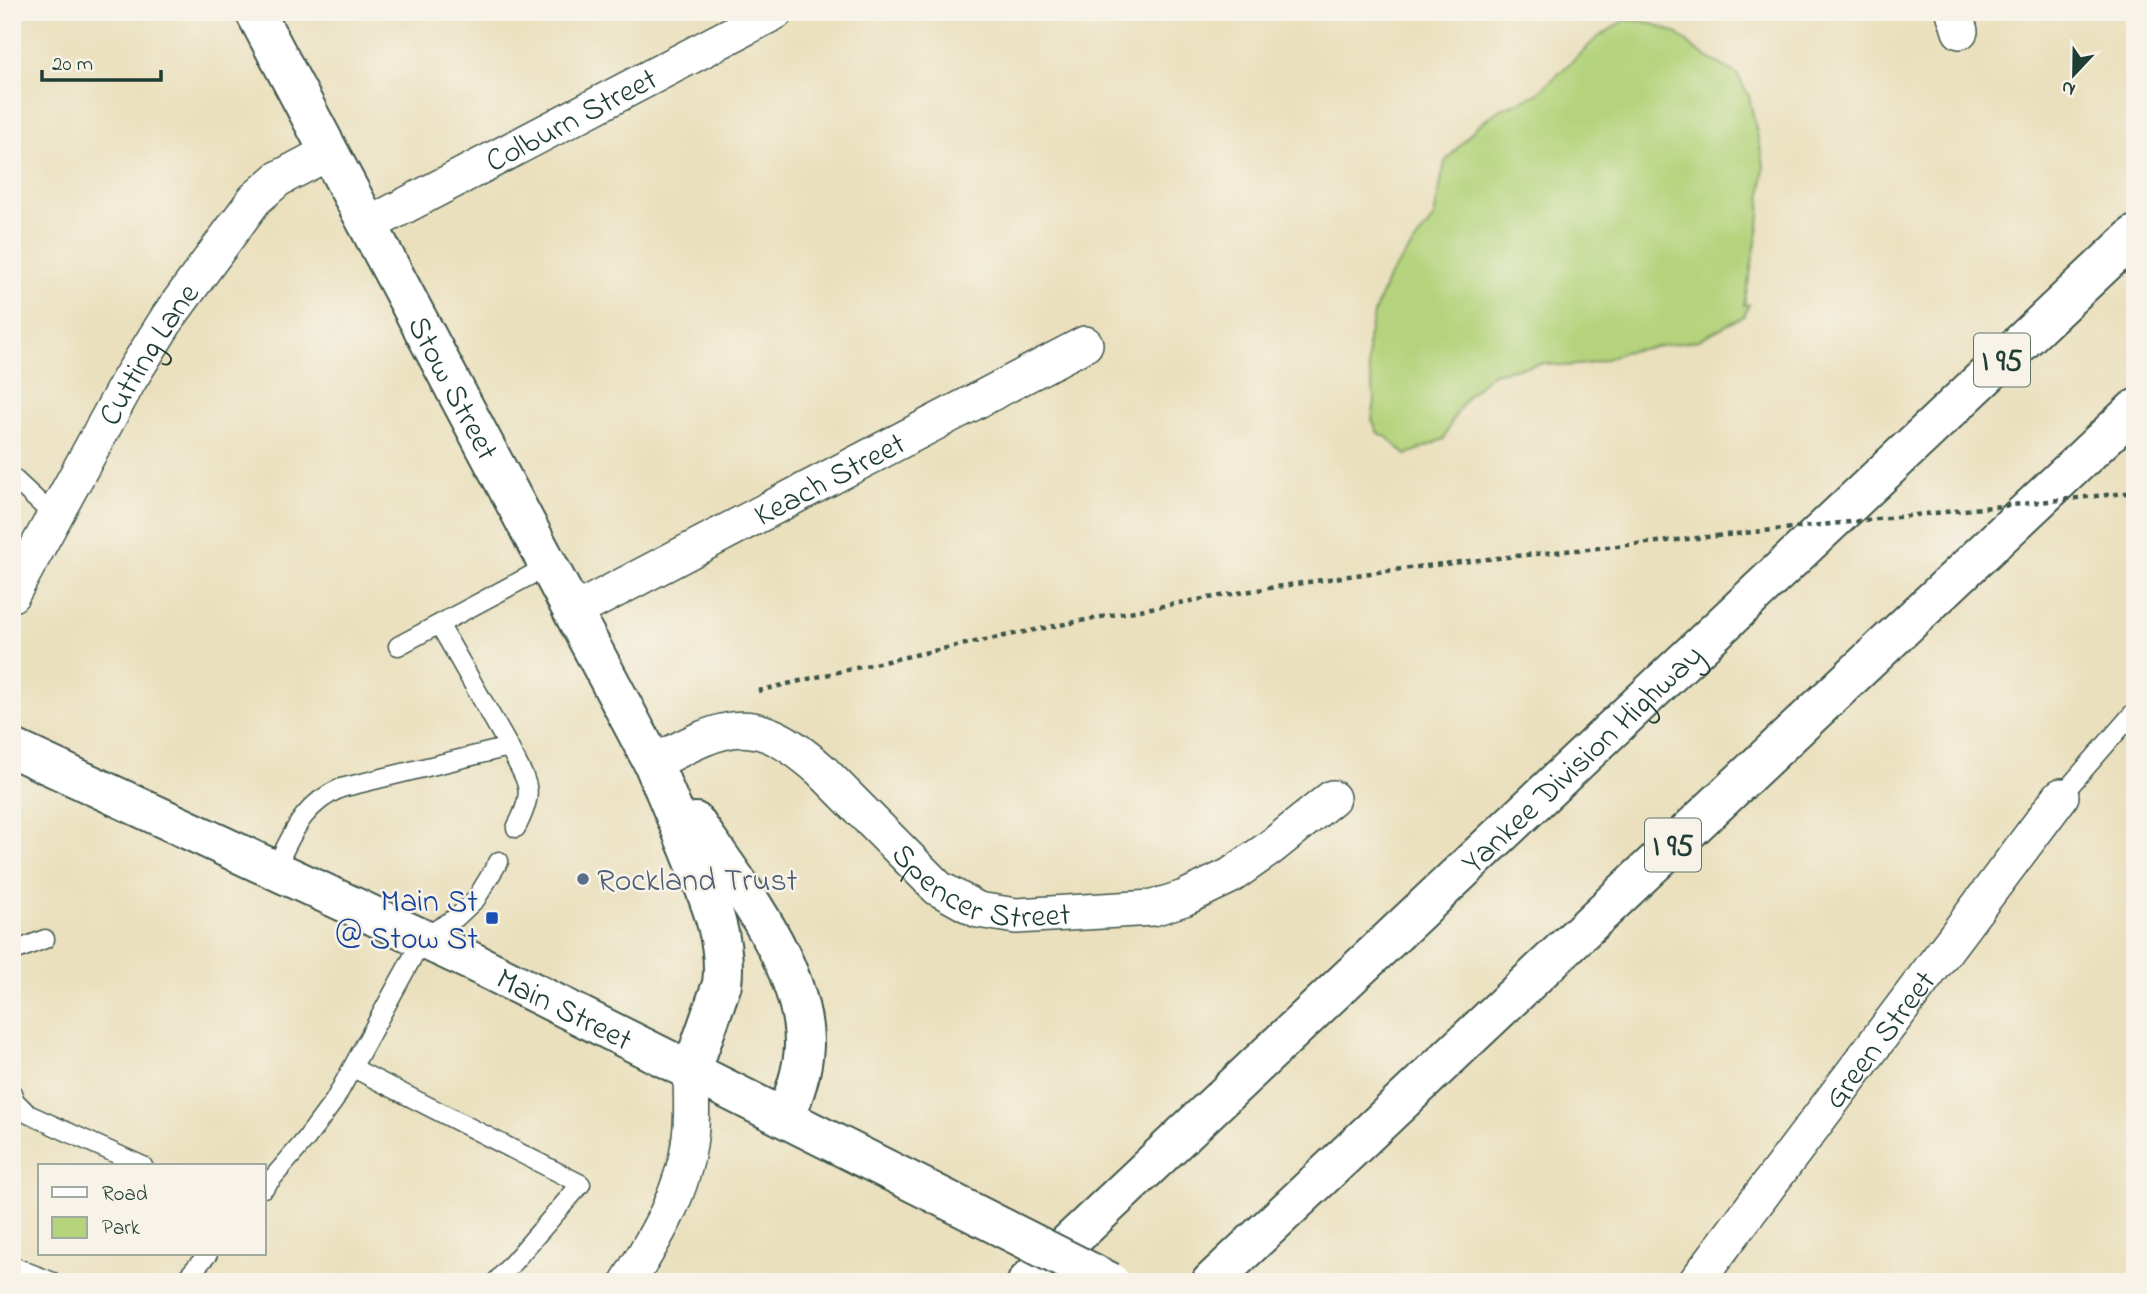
<svg xmlns="http://www.w3.org/2000/svg" width="2147" height="1294" viewBox="0 0 2147 1294" font-family="'Indie Flower',sans-serif">
	<rect width="100%" height="100%" fill="#f7f3e8"/>
	<filter id="ink" filterUnits="userSpaceOnUse"><feTurbulence type="fractalNoise" baseFrequency=".0143" numOctaves="2"/><feDisplacementMap in="SourceGraphic" scale="14" xChannelSelector="R" yChannelSelector="G"/><feConvolveMatrix kernelMatrix="1 2 1 2 8 2 1 2 1" color-interpolation-filters="sRGB"/></filter>
	<filter id="wash" filterUnits="userSpaceOnUse"><feTurbulence type="fractalNoise" baseFrequency=".00686" numOctaves="4" result="noise"/><feDisplacementMap in="SourceGraphic" scale="28" xChannelSelector="R" yChannelSelector="G"/><feGaussianBlur stdDeviation="1.57" result="paint"/><feColorMatrix in="noise" values="0 0 0 0 0 0 0 0 0 0 0 0 0 0 0 0 0 1.4 0 .05"/><feComposite in="paint" operator="in"/></filter>
	<g filter="url(#wash)">
		<rect width="100%" height="100%" fill="#eae0bd"/>
		<!-- green -->
		<path fill="#b4d37b" stroke="#6a8858" stroke-width="2" d="M1626,19L1651,23L1678,34L1698,52L1737,74L1749,96L1764,165L1759,227L1744,305L1749,304L1744,316L1698,340L1623,352L1604,360L1587,364L1565,366L1544,363L1493,373L1468,395L1452,421L1444,439L1406,455L1387,437L1378,433L1372,420L1375,400L1368,365V339L1375,310L1388,278L1434,217L1445,162L1476,127L1499,110L1537,94L1597,38Z"/>
	</g>
	<g filter="url(#ink)">
		<g fill="none" stroke-linecap="round" stroke-linejoin="round">
			<!-- lane casing -->
			<g stroke="#3d5549" stroke-width="21">
				<path id="lane" d="M12,477L54,516
					M398,646L548,566
					M509,747C527,784 537,788 516,828
					M2061,796L2135,711
					M275,869C293,833 302,805 341,788L509,747L439,624
					M12,952L45,939
					M353,1068L581,1184L496,1282
					M12,1093L15,1101L28,1114L143,1166
					M264,1188L306,1139L334,1101L423,938L457,917L476,899L499,861
					M12,1266L53,1282
					M183,1282L208,1254"/>
			</g>
			<!-- street casing -->
			<g stroke="#3d5549" stroke-width="38">
				<g id="street">
					<path d="M1954,12L1960,31"/>
					<path id="s1" d="M368,225L775,12"/>
					<path id="s2" d="M12,594L129,380L169,316L255,199L278,179L329,152"/>
					<path id="s3" d="M573,612L1085,344"/>
					<path id="s4" d="M653,763C728,724 753,710 821,770L938,888L978,910L1016,916L1153,908L1184,898L1230,876L1270,848L1332,798"/>
					<path d="M628,1282C656,1237 684,1191 690,1137C693,1116 691,1093 691,1072"/>
					<path id="s5" d="M1696,1282L2061,796"/>
				</g>
			</g>
			<!-- secondary casing -->
			<g stroke="#3d5549" stroke-width="42">
				<g id="secondary">
					<path id="s6" d="M255,12L653,763C665,792 677,820 689,849C706,892 728,937 722,984L691,1072"/>
					<path id="s7" d="M12,748L475,963L932,1192"/>
					<path d="M695,822C738,884 805,967 804,1046C803,1071 794,1095 785,1118"/>
				</g>
			</g>
			<!-- highway casing -->
			<g stroke="#3d5549" stroke-width="42">
				<g id="highway">
					<path id="s8" d="M1027,1282L2135,235"/>
					<path d="M1211,1282L2135,409"/>
				</g>
			</g>
			<!-- path -->
			<path stroke="#3d5549" stroke-width="4.5" stroke-dasharray="5 5" stroke-linecap="butt" d="M758,691C944,646 1133,608 1322,580C1453,560 1585,550 1716,536"/>
			<!-- lane -->
			<use href="#lane" stroke="#fff" stroke-width="18"/>
			<!-- street -->
			<use href="#street" stroke="#fff" stroke-width="35"/>
			<!-- secondary -->
			<use href="#secondary" stroke="#fff" stroke-width="38"/>
			<!-- highway -->
			<use href="#highway" stroke="#fff" stroke-width="38"/>
			<!-- secondary-bridge casing -->
			<g stroke="#3d5549" stroke-width="42" stroke-linecap="butt">
				<path id="secondary-bridge" d="M932,1192L1110,1282"/>
			</g>
			<!-- path-bridge -->
			<path stroke="#3d5549" stroke-width="4.5" stroke-dasharray="5 5" stroke-linecap="butt" d="M1716,536L2135,492"/>
			<!-- secondary-bridge -->
			<use href="#secondary-bridge" stroke="#fff" stroke-width="38"/>
		</g>
	</g>
	<!-- markers -->
	<circle fill="#5c6f8a" stroke="#f7f3e8" stroke-width="2.5" cx="583" cy="879" r="7"/>
	<rect fill="#1a4fb4" stroke="#f7f3e8" stroke-width="2.5" x="485" y="911" width="14" height="14" rx="3.5"/>
	<g text-anchor="middle" stroke-width="5" stroke-linejoin="round" paint-order="stroke">
		<!-- shield labels -->
		<g fill="#f7f3e8" stroke="#60746a" stroke-width="2">
			<rect x="1974" y="333.5" width="56" height="53" rx="5"/>
			<rect x="1645" y="818.5" width="56" height="53" rx="5"/>
		</g>
		<g font-size="30" font-weight="bold" fill="#1f3d34">
			<text x="2002" y="370">I 95</text>
			<text x="1673" y="855">I 95</text>
		</g>
		<!-- street labels -->
		<g font-size="32" fill="#1f3d34" stroke="#f7f3e8">
			<text dy="11" stroke="none"><textPath href="#s1" startOffset="229">Colburn Street</textPath></text>
			<text dy="11" stroke="none"><textPath href="#s2" startOffset="276">Cutting Lane</textPath></text>
			<text dy="11" stroke="none"><textPath href="#s6" startOffset="425">Stow Street</textPath></text>
			<text dy="11" stroke="none"><textPath href="#s3" startOffset="289">Keach Street</textPath></text>
			<text dy="11" stroke="none"><textPath href="#s8" startOffset="763">Yankee Division Highway</textPath></text>
			<text dy="11" stroke="none"><textPath href="#s4" startOffset="394">Spencer Street</textPath></text>
			<text dy="11" stroke="none"><textPath href="#s7" startOffset="611">Main Street</textPath></text>
			<text dy="11" stroke="none"><textPath href="#s5" startOffset="304">Green Street</textPath></text>
		</g>
		<!-- service labels -->
		<g font-size="32" fill="#4e5e75" stroke="#f7f3e8" text-anchor="start">
			<text x="597" y="890">Rockland Trust</text>
		</g>
		<!-- transit labels -->
		<g font-size="32" fill="#164399" stroke="#f7f3e8" text-anchor="end">
			<text x="478" y="911">Main St<tspan x="478" dy="37">@ Stow St</tspan></text>
		</g>
	</g>
	<!-- margin -->
	<rect width="2147" height="1294" fill="none" stroke="#f7f3e8" stroke-width="42"/>
	<!-- legend -->
	<rect x="38" y="1164" width="228" height="91" fill="#f7f3e8" stroke="#a1aaa0" stroke-width="2"/>
	<rect x="52" y="1187" width="35" height="10" fill="#ffffff" stroke="#a1aaa0" stroke-width="2"/>
	<text x="102" y="1200" font-size="21" fill="#1f3d34">Road</text>
	<rect x="52" y="1217" width="35" height="21" fill="#b4d37b" stroke="#a1aaa0" stroke-width="2"/>
	<text x="102" y="1234" font-size="21" fill="#1f3d34">Park</text>
	<!-- north arrow -->
	<g transform="translate(2074 74) rotate(202)" stroke="#f7f3e8" stroke-width="5" paint-order="stroke">
	<path d="M0-5L12 26L0 18L-12 26Z" fill="#1f3d34"/>
	<text y="-10" font-size="19" font-weight="bold" text-anchor="middle" fill="#1f3d34">N</text>
	</g>
	<!-- scale -->
	<path d="M42 70v10h119v-10" fill="none" stroke="#1f3d34" stroke-width="3.5"/>
	<text x="52" y="70" font-size="21" fill="#1f3d34" stroke="#f7f3e8" stroke-width="5" paint-order="stroke">20 m</text>
</svg>
